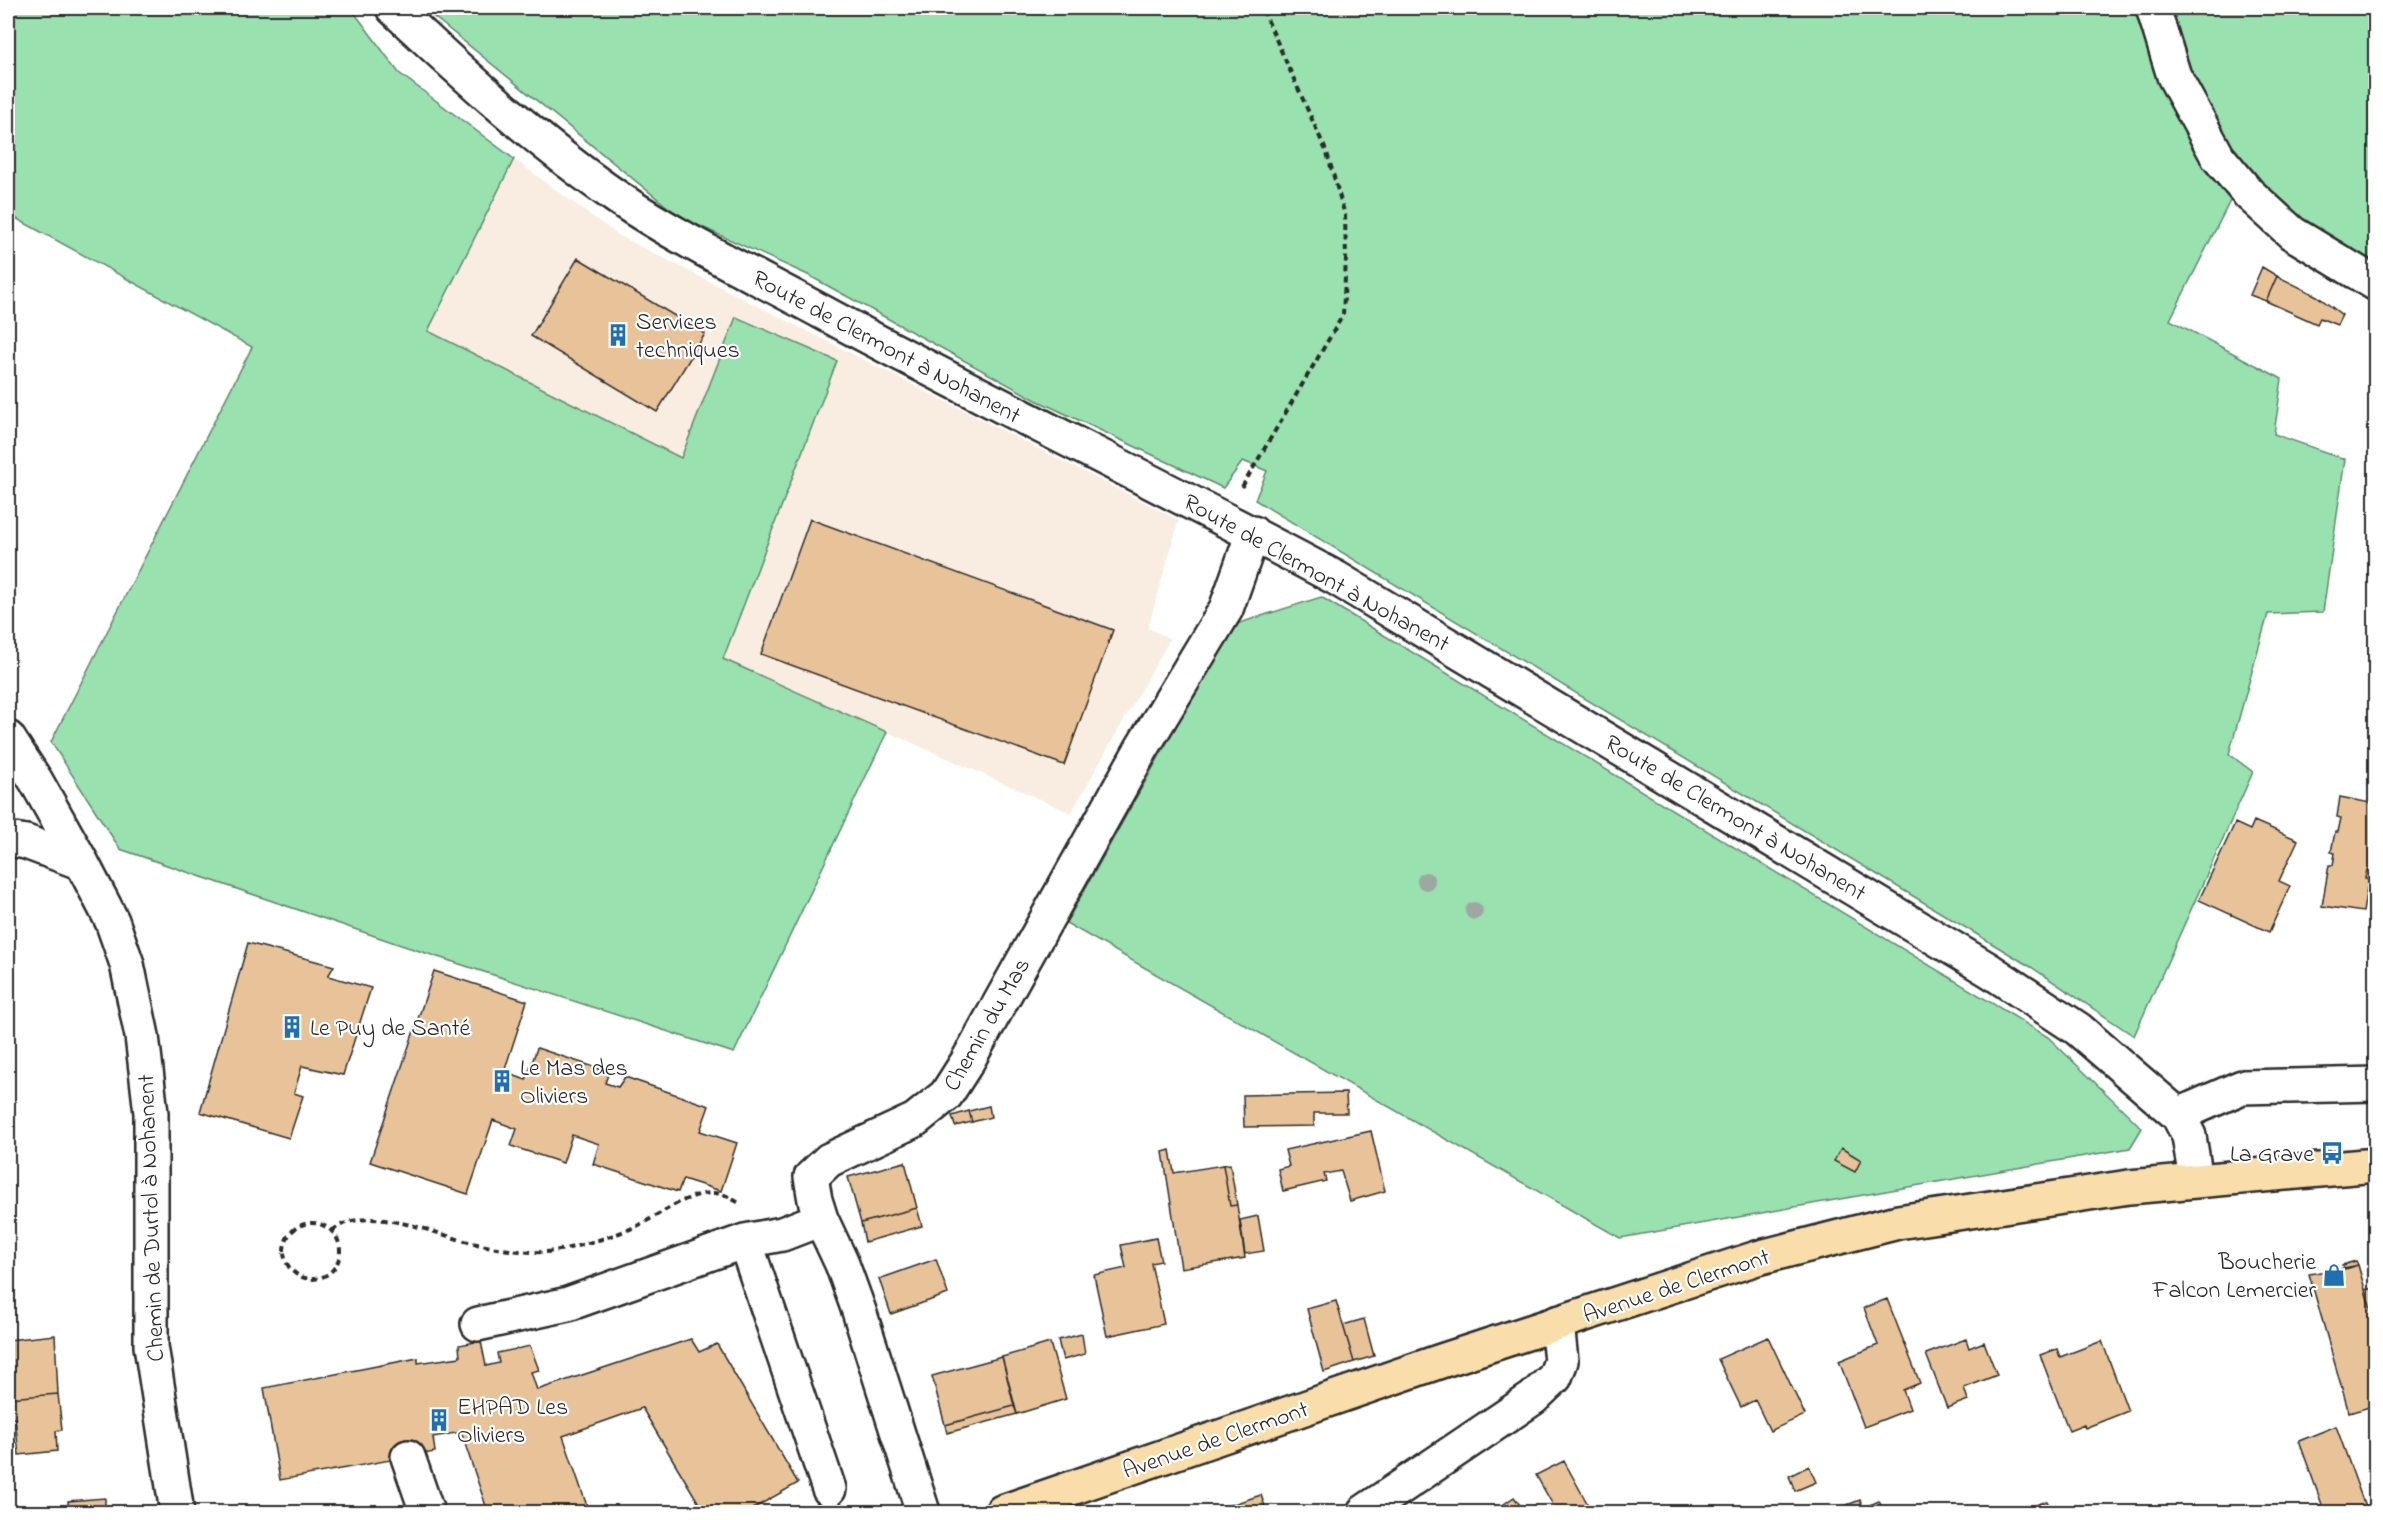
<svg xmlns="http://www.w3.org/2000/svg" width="2383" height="1520" viewBox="0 0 2383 1520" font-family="'Indie Flower',sans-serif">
	<rect width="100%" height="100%" fill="#fff"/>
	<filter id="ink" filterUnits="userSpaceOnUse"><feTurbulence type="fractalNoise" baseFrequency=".0167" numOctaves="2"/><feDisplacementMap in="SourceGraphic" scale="12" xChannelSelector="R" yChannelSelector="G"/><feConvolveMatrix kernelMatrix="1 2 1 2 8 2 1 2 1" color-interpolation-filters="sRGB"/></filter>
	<g filter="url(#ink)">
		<!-- built -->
		<path fill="#f8ede0" d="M514,159L616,234L1179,520L1148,628L1170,639L1071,813L723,659L837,361L736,317L681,458L428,331Z"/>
		<!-- green -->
		<path fill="#99e1af" stroke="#62866d" stroke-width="1.5" d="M8,8H351L399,73L514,159L428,331L681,458L736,317L837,361L723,659L887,732L734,1053L404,946L120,849L51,742L252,347L8,214Z
			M423,8H2375V271L2230,201L2170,320L2282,379L2274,434L2345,459L2323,612L2268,614L2229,754L2253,772L2134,1036L2031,967L1255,500L1267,471L1243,461L1223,488L1036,400L808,275L680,217Z
			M1321,597L2048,1037L2142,1128L2130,1148L1620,1238L1066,923L1233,625Z"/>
		<!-- building -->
		<path fill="#e8c399" stroke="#2b2b2b" stroke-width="1.5" d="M578,258L705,334L657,412L531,336Z
			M2262,267L2277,276L2266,301L2250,295Z
			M2277,276L2317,296L2342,315L2337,325L2320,318L2317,324L2266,301Z
			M810,519L1113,630L1064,765L761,654Z
			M2340,797L2376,804L2372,836H2376V871L2367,870L2365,878L2373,880L2372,889L2367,888L2363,912L2322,906L2329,865H2333L2335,853L2331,852L2335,832H2338L2341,818L2337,817Z
			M2254,821L2298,840L2279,881L2290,886L2269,932L2199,900L2235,823L2250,830Z
			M248,943L334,966L328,976L371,988L343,1075L302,1066L294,1093L303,1096L289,1138L200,1112Z
			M434,971L527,1001L504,1072L526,1080L537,1048L609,1072L605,1083L618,1087L625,1077L709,1106L700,1131L737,1143L721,1191L683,1179L678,1192L593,1164L599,1144L572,1135L563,1163L511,1146L517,1129L493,1120L468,1194L370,1162Z
			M1346,1093L1347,1113H1314V1126L1244,1127L1243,1095Z
			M989,1106L991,1117L972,1122L969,1111Z
			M969,1111L972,1122L955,1126L952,1116Z
			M1371,1131L1385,1191L1350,1201L1341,1171L1324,1174L1326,1181L1283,1191L1278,1169L1289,1166L1285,1150Z
			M1841,1148L1861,1160L1855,1172L1834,1161Z
			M1170,1150L1174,1173L1223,1165L1230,1206L1237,1205L1245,1258L1181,1268L1163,1152Z
			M905,1162L917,1208L861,1223L848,1177Z
			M1230,1164L1237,1205L1230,1206L1223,1165Z
			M917,1208L922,1226L865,1242L861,1223Z
			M1258,1216L1264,1251L1245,1254L1240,1220Z
			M1156,1238L1161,1261L1151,1263L1164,1324L1107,1336L1094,1275L1126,1268L1121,1245Z
			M936,1259L948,1294L891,1314L879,1279Z
			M2356,1261L2358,1265L2344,1269L2342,1265Z
			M2358,1265L2376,1327V1405L2349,1413L2309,1274Z
			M2376,1287V1327L2365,1290Z
			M1887,1299L1920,1383L1903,1390L1910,1409L1864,1427L1839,1361L1878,1345L1864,1308Z
			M1336,1301L1354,1362L1324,1372L1307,1309Z
			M1364,1319L1374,1356L1354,1362L1343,1325Z
			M1082,1334L1085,1354L1063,1360L1058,1340Z
			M55,1335L58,1394L8,1398V1340Z
			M1768,1337L1805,1415L1770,1431L1755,1400L1741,1407L1718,1359Z
			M691,1339L699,1352L717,1344L798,1483L747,1512H704L642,1408L563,1436L589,1512H488L461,1432L433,1437L435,1452L280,1480L264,1388L418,1358V1363L460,1357L459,1345L481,1341L486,1366L499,1363L497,1353L530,1346L539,1370L531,1372L537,1390Z
			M1966,1339L1969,1348L1984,1342L1997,1375L1964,1388L1968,1400L1947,1408L1926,1354Z
			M2102,1341L2128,1411L2085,1428L2084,1425L2069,1431L2040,1355L2057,1349L2060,1357Z
			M1050,1343L1066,1399L1017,1414L1002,1357Z
			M1002,1357L1014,1406L945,1425L932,1376Z
			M58,1394L62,1430L56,1431L57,1451L19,1455L15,1418L8,1419V1398Z
			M1014,1406L1017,1414L947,1433L945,1425Z
			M2336,1426L2367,1512H2330L2328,1508L2324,1510L2299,1441Z
			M1564,1461L1592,1512H1557L1536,1475Z
			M1809,1466L1816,1482L1795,1491L1789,1476Z
			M1261,1495L1267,1512H1219L1218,1509Z
			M1514,1497L1525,1512H1495L1494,1511Z
			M105,1498V1509L126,1508V1512H69L68,1501Z
			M1860,1500L1863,1508L1854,1512H1835L1834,1510Z
			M1879,1501L1884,1512H1854L1863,1508Z
			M2047,1501L2052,1512H2017Z"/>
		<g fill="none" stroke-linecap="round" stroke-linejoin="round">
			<!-- minor casing -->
			<g stroke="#2b2b2b" stroke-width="38">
				<path id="minor" d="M393,8C464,75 537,142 618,198C682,241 754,275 822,312C992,404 1166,487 1336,578L1989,970L2078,1029L2178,1115L2189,1136L2196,1180
					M2153,8L2174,76L2218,157L2248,193L2292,233L2376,284
					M8,738L36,781L82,863L112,921L127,964L142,1036L151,1113V1346L177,1512
					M8,839L26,842L82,863
					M2178,1115L2242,1087L2376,1084
					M745,1241L829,1489
					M478,1324L568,1304L745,1241L782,1234L821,1219
					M408,1457L427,1512
					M923,1512L859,1311L842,1264L821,1219L815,1200L811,1177L829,1160L915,1120L946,1095L967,1062L1142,748L1226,609L1253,533
					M1364,1512L1533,1398L1555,1377L1561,1361L1557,1323"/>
			</g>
			<!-- major casing -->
			<g stroke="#2b2b2b" stroke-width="38">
				<path id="major" d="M1002,1512L1441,1361L1757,1258L1898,1222L2129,1187L2376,1165"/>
			</g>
			<!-- path -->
			<path stroke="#2b2b2b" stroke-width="4" stroke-dasharray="6 4.5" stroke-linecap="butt" d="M1242,487L1343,315L1346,259L1345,215L1327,153L1262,8
				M284 1251a28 28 0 1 1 56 0a28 28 0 1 1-56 0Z
				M332,1231C366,1202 435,1234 472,1243C495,1248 521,1253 545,1252C570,1250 614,1236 637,1226C660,1215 685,1194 712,1193C722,1192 732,1199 741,1204"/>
			<!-- minor -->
			<use href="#minor" stroke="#fff" stroke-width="33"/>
			<!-- major -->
			<use href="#major" stroke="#f9deab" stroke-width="33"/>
		</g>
		<!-- trees -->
		<g fill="#9da9a0">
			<circle cx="1426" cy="881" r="9"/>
			<circle cx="1474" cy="911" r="9"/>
		</g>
	</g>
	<!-- icons -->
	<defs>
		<g id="building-bare" transform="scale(1.8)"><path d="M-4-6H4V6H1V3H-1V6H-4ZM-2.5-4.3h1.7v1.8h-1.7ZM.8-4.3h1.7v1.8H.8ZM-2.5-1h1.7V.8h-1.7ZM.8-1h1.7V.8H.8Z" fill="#1f6fb2" stroke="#fff" stroke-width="2.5" paint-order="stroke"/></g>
		<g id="bus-bare" transform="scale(1.8)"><path d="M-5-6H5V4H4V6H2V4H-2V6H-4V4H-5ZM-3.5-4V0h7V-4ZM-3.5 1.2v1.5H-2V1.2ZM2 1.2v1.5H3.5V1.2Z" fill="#1f6fb2" stroke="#fff" stroke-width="2.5" paint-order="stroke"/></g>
		<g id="shop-bare" transform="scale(1.8)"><path d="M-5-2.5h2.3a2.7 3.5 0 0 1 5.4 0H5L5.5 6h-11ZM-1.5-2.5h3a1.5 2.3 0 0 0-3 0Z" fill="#1f6fb2" stroke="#fff" stroke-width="2.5" paint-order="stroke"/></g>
	</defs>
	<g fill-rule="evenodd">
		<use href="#building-bare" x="618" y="335"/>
		<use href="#building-bare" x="292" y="1027"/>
		<use href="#building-bare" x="502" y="1081"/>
		<use href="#bus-bare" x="2332" y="1153"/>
		<use href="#shop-bare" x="2334" y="1275"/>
		<use href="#building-bare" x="439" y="1420"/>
	</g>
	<g text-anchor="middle" stroke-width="4.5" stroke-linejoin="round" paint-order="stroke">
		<!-- poi labels -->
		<g font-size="24" fill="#2b2b2b" stroke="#fff" text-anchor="start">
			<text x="636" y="329">Services<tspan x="636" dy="28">techniques</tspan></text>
			<text x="310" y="1035">Le Puy de Santé</text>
			<text x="520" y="1075">Le Mas des<tspan x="520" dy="28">Oliviers</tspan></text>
			<text x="2314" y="1161" text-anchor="end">La Grave</text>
			<text x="2316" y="1269" text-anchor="end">Boucherie<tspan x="2316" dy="28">Falcon Lemercier</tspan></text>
			<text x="457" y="1414">EHPAD Les<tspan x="457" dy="28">Oliviers</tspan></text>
		</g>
		<!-- street labels -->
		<g font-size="24" fill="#2b2b2b" stroke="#fff">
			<text transform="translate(887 346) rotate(28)" y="8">Route de Clermont à Nohanent</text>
			<text transform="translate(1317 572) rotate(29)" y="8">Route de Clermont à Nohanent</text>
			<text transform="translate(1736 817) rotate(31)" y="8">Route de Clermont à Nohanent</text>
			<text transform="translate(986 1024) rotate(-60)" y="8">Chemin du Mas</text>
			<text transform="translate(150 1218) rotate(-92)" y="8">Chemin de Durtol à Nohanent</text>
			<text transform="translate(1676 1285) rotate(-18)" y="8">Avenue de Clermont</text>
			<text transform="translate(1215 1439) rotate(-19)" y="8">Avenue de Clermont</text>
		</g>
	</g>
	<!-- margin -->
	<rect width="2383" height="1520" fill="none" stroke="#fff" stroke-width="30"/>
	<rect x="15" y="15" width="2353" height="1490" fill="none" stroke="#2b2b2b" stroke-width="2" filter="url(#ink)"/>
</svg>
